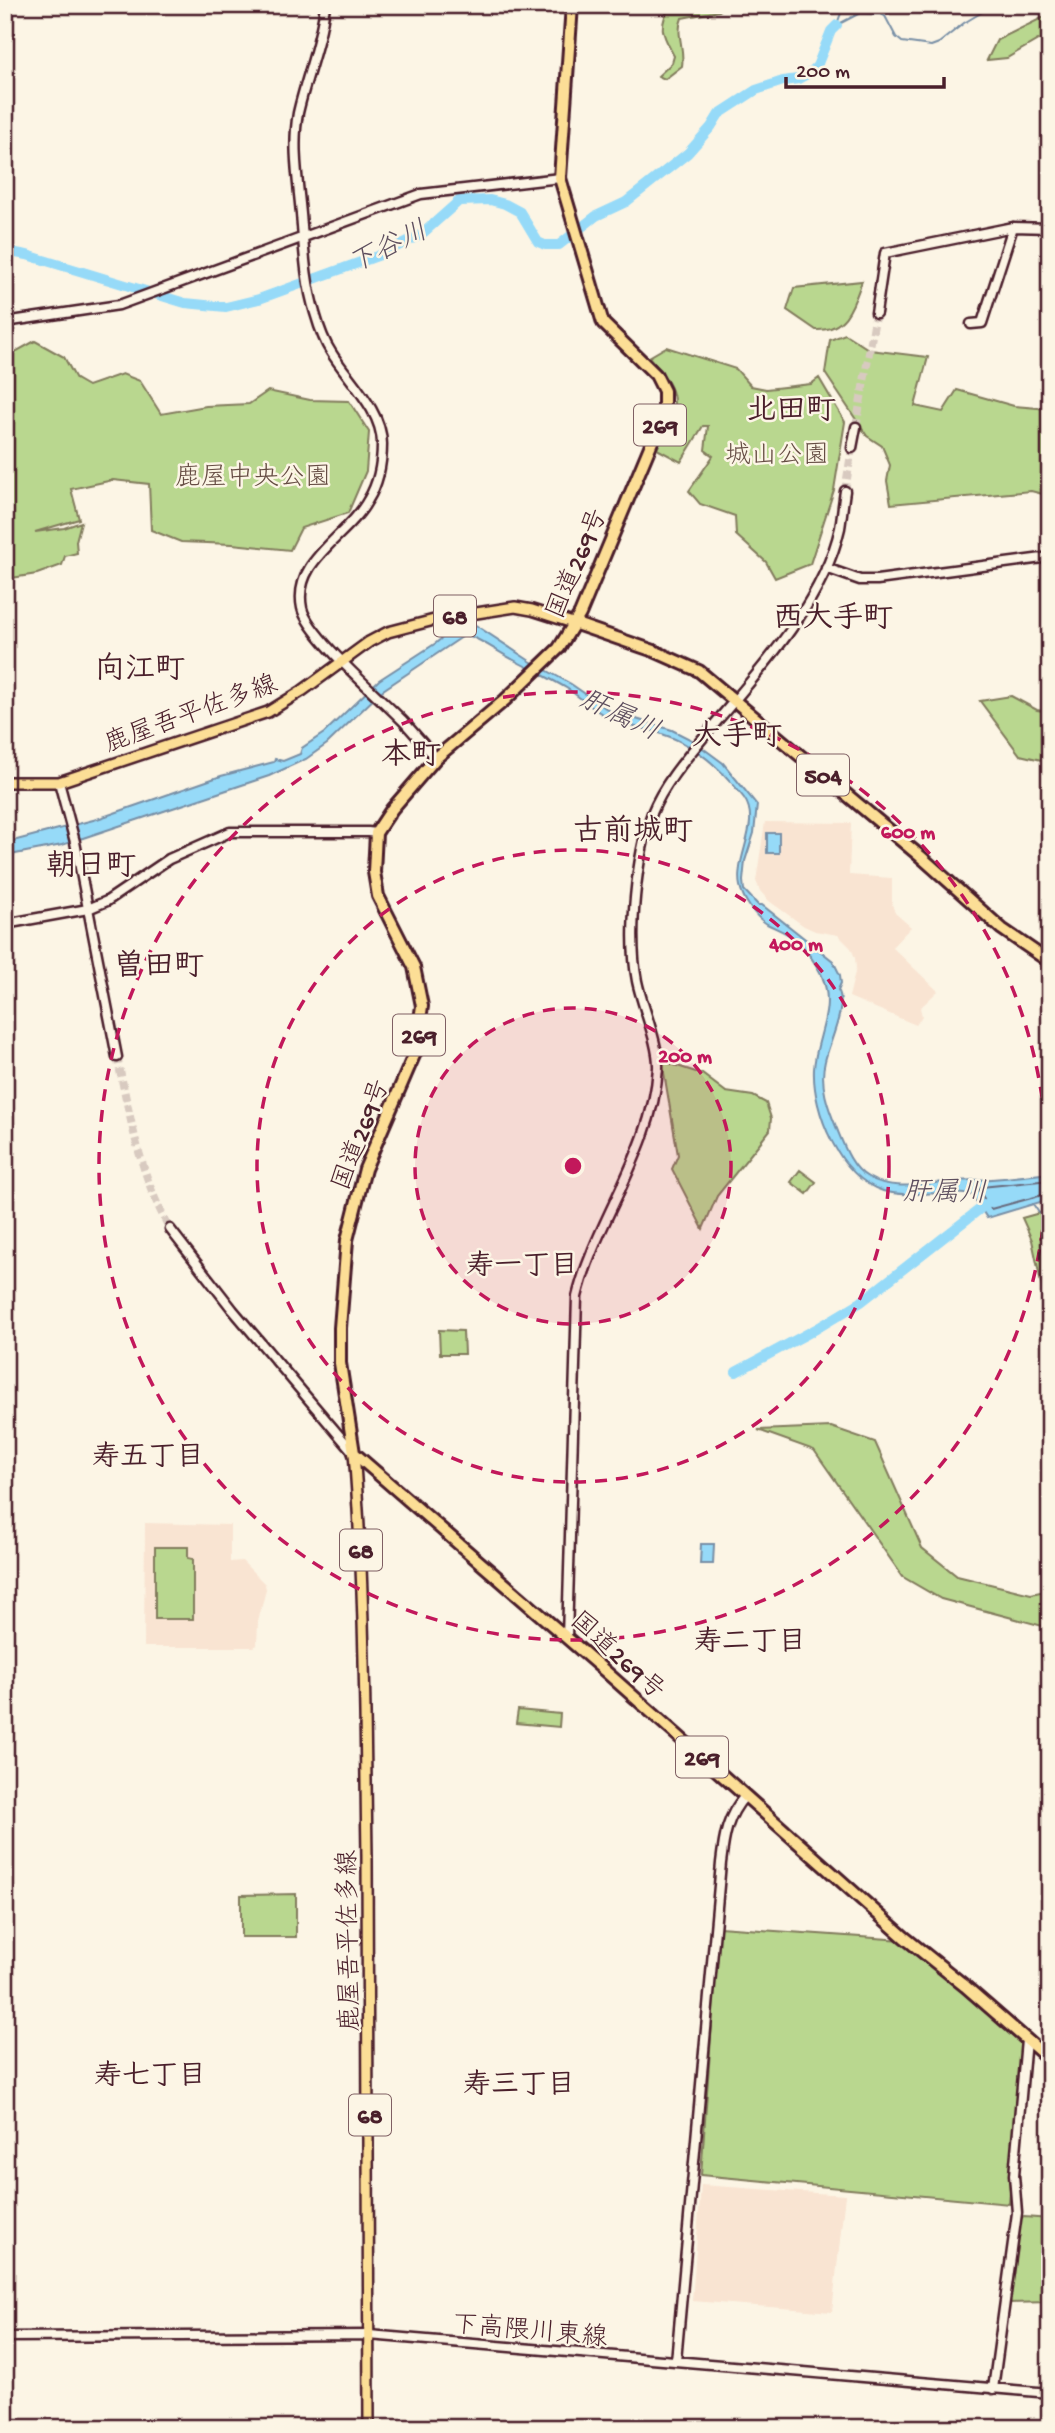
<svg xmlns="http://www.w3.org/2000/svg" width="1055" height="2433" viewBox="0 0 1055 2433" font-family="'Gochi Hand','Klee One',sans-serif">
	<rect width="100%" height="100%" fill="#fcf5e5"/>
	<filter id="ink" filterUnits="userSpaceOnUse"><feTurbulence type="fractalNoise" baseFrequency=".0143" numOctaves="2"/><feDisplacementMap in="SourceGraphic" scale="14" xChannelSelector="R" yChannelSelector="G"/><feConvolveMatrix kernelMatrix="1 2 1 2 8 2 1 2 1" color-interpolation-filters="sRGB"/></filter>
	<g filter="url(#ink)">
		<!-- built -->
		<path fill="#f9e4d2" d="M765,822L851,823L849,875L892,878V904L895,913L911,927L892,947L938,991L920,1008L922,1016L916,1025L849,997L856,968L855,958L851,948L838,935L815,931L804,926L769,901L760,891L756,881Z
			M145,1523L230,1525V1562L242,1561L265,1584L266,1589L258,1622L257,1645L254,1647H144Z
			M701,2185L845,2195L832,2312L692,2301Z"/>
		<!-- green -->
		<path fill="#b9d78f" stroke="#827b5d" stroke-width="2" d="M670,5H727L719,11L682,18C675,34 685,47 682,66L665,79L658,76L672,63L674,56C662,33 658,29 670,5Z
			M1050,14V38L1038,40L1007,58L987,60L997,40Z
			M862,281C853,306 846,331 816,330L787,310L794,288Z
			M845,334L870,350L928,357L915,406L943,412L957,390L1014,406L1050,409V496L1031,491L891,504L887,481L890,465L882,446L867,436L825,373L830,340Z
			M35,341L64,357L76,379L88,386L122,374L140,381L161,414L206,406L249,404L268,391L310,400L349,401L369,432L366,471L348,513L301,528L290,550L232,544L181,542L151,530L149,484L113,480L71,489L79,519L35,532L64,528L81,522L76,541L77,553L65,556L62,565L37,574L5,579V362L15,352Z
			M666,347L736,369L751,386L766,389L811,384L819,378L845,422L834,490L810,564L775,578L766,562L736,535L735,516L700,504L689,491L713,456L705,450L708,426H703L681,462L657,449C679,404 683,396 649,357Z
			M1011,696L1037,710L1050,712V762L1020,755L980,701Z
			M662,1061L702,1074L726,1092L753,1096L766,1103L771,1118L770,1130L717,1196L703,1229L672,1169L678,1155Z
			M800,1170L816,1182L807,1194L791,1182Z
			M1050,1210V1310L1046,1306L1032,1240L1022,1218Z
			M439,1330L463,1331L464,1354H440Z
			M831,1427L875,1442L922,1548L957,1576L1031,1594L1050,1590V1628L941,1599L903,1577L814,1450L758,1430Z
			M155,1547H188V1558L193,1559V1619H155Z
			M518,1710L560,1714L559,1727L516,1723Z
			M296,1894V1937H241V1895Z
			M719,1927L903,1940L1023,2041L1009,2204L701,2175Z
			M1024,2217L1050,2219V2302L1009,2303L1020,2219Z"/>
		<!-- water -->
		<path fill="#96daf8" stroke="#788fa6" stroke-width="2" d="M474,624L530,661L571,684L610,711L672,730L692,740L723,763L757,805L754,833L745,861L743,881L744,890L758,905H762L833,961L840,975L841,983L838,990C848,1005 829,1043 825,1061C819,1084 828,1108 837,1129C844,1146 852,1168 868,1177C893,1192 927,1183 953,1181C985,1180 1018,1177 1050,1173V1196L1047,1200L987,1218L972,1195C943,1189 912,1199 883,1191C840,1178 812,1111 814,1069C816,1036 836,1010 822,976C818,967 805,948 799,942C789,933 777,929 767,924C755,917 743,899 740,886C734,858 762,823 744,798C723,770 696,745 662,734C646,728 627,727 611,719C596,712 582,699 568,689C550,678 530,669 512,659C498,652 485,642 470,636L465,635L383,690L327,744L306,759L269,776L62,845L5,856V843L97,819L221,776L274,762L275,759L283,761L300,754L302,748L324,733L379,680L436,643L457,625Z
			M767,833H779V853H767Z
			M701,1544H714L713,1564H700Z"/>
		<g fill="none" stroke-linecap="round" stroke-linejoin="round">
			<!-- shore -->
			<path stroke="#686a7d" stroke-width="2" d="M1050,1180L981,1187L979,1191L991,1209L1050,1193"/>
			<!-- stream -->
			<path stroke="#788fa6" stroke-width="2" d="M837,24L844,5
				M837,25L860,13L881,14L885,16L896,37L902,42L931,46L939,43L964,23L994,5
				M1033,1204L1050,1229"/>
			<!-- river -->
			<path stroke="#96daf8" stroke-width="10" d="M5,251L27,255L185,303L226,307L259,299L380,255L422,234L459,201L490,200L505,204L520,212L538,242L545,245H559L596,216L626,202L688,153L711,127L719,114L756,90L783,81L798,79L811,72L817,66L831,31L837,25
				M736,1372L816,1329L861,1302L989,1202"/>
			<!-- secondary-tunnel -->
			<path stroke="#d8cac0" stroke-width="8" stroke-dasharray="8 4" stroke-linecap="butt" d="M856,427L876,313
				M845,491L852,448
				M117,1057C130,1116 140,1176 170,1229"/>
			<!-- secondary casing -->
			<g stroke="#4a1f2b" stroke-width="13">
				<path id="secondary" d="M325,5C321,42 306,77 298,113C292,146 298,181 301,214C304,247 305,281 315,313C319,327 323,340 331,352C348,380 382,410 382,444C382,463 378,484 368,500C348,537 292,560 302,608C308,636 382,699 404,722C415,734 425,746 436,758
					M876,313L885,253L1013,227L1050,228
					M5,322L119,305L421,194L560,178
					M971,324L982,323L1013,227
					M852,448L856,427
					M826,568L860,580H877L1050,557
					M59,782L75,842L117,1057
					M5,924L88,909L107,901L169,859L230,832H368L376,833
					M170,1229L233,1310L354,1453
					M567,1638L577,1297C596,1219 653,1151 658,1068C659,1044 642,1006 637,981C628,935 636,857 652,813C665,781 690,754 712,727C760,670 823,603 840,528C842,516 843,503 845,491
					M5,2337L369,2335L1050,2393
					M676,2361L721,1863C724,1837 727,1816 745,1796
					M993,2389L1017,2213L1014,2175L1026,2040"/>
			</g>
			<!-- primary casing -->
			<g stroke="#4a1f2b" stroke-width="14">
				<path id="primary" d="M5,782H59L268,712L302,691L369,642L388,632L438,619L515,607L532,610L576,624
					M354,1453C365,1587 365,1721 367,1856C369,2046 370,2237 369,2428"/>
			</g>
			<!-- highway casing -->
			<g stroke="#4a1f2b" stroke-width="16">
				<path id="highway" d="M572,5L560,178L603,323L656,375L664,391V413L580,614L559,648L505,700L436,758L392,809L376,833L374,872L378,896L414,967L422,1006L415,1053L365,1169L347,1240L340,1328V1363L354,1453L605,1671L904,1937L965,1986L1050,2060
					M576,624L654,651L699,671L920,856L1002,929L1050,962"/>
			</g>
			<!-- secondary -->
			<use href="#secondary" stroke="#fcf5e5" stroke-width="8"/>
			<!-- primary -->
			<use href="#primary" stroke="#fcde96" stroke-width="9"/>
			<!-- highway -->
			<use href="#highway" stroke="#fcde96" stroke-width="10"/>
		</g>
	</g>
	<!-- distance rings -->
	<circle cx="573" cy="1166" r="158" fill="#c2185b" fill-opacity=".12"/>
	<g fill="none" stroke="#c2185b" stroke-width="3.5" stroke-dasharray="12 9">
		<circle cx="573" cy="1166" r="158"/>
		<circle cx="573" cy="1166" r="316"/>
		<circle cx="573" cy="1166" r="474"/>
	</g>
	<g text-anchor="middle" stroke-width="5" stroke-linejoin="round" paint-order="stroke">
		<!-- shield labels -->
		<g fill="#fcf5e5" stroke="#7f5f63" stroke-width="2">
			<rect x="634" y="404.5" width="52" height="41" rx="5"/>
			<rect x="434" y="595.5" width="42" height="41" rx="5"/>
			<rect x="797" y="754.5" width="52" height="41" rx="5"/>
			<rect x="393" y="1014.5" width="52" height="41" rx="5"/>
			<rect x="340" y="1529.5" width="42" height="41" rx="5"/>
			<rect x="676" y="1736.5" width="52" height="41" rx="5"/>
			<rect x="349" y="2094.5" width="42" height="41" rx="5"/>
		</g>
		<g font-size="24" font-weight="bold" fill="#4a1f2b">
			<text x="660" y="433">269</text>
			<text x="455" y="624">68</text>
			<text x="823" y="783">504</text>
			<text x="419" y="1043">269</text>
			<text x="361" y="1558">68</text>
			<text x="702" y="1765">269</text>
			<text x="370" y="2123">68</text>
		</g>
		<!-- park labels -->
		<g font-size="26" fill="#664d44" stroke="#fcf5e5">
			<text x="777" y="462">城山公園</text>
			<text x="253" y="484">鹿屋中央公園</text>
		</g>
		<!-- street labels -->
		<g font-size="26" fill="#4a1f2b" stroke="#fcf5e5">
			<text transform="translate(575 563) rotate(-67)" y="9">国道269号</text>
			<text transform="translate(190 712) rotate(-20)" y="9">鹿屋吾平佐多線</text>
			<text transform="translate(359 1134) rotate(-69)" y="9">国道269号</text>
			<text transform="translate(619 1654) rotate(42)" y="9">国道269号</text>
			<text transform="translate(347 1941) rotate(-91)" y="9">鹿屋吾平佐多線</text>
			<text transform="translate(530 2329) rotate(5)" y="9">下高隈川東線</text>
		</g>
		<!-- water labels -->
		<g font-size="28" font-style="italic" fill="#5d4e5e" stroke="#fcf5e5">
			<text transform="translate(387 245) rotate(-26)" y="10">下谷川</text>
			<text transform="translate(621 713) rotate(25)" y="10">肝属川</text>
			<text transform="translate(945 1190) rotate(1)" y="10">肝属川</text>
		</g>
		<!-- neighbourhood labels -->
		<g font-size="28" font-weight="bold" fill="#4a1f2b" stroke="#fcf5e5">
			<text x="522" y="1273">寿一丁目</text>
			<text x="148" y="1464">寿五丁目</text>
			<text x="750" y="1649">寿二丁目</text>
			<text x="150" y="2083">寿七丁目</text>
			<text x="519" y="2092">寿三丁目</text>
		</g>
		<!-- quarter labels -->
		<g font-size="30" font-weight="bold" fill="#4a1f2b" stroke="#fcf5e5">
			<text x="791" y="418">北田町</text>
			<text x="833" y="626">西大手町</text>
			<text x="140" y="677">向江町</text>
			<text x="737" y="744">大手町</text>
			<text x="411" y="763">本町</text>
			<text x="633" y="839">古前城町</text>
			<text x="91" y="874">朝日町</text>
			<text x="159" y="974">曽田町</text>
		</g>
	</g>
	<circle cx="573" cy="1166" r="10" fill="#c2185b" stroke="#fcf5e5" stroke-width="3.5"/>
	<g font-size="21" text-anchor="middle" font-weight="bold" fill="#c2185b" stroke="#fcf5e5" stroke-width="5" stroke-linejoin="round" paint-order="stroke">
		<text x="908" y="838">600 m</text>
		<text x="796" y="950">400 m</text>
		<text x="685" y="1062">200 m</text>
	</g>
	<!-- margin -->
	<rect width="1055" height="2433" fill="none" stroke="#fcf5e5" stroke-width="28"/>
	<rect x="14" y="14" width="1027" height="2405" fill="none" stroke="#4a1f2b" stroke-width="2.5" filter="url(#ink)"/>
	<!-- scale -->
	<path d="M786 77v10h158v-10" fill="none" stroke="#4a1f2b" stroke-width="3.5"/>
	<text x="796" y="77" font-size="21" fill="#4a1f2b" stroke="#fcf5e5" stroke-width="5" paint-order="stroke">200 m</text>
</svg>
